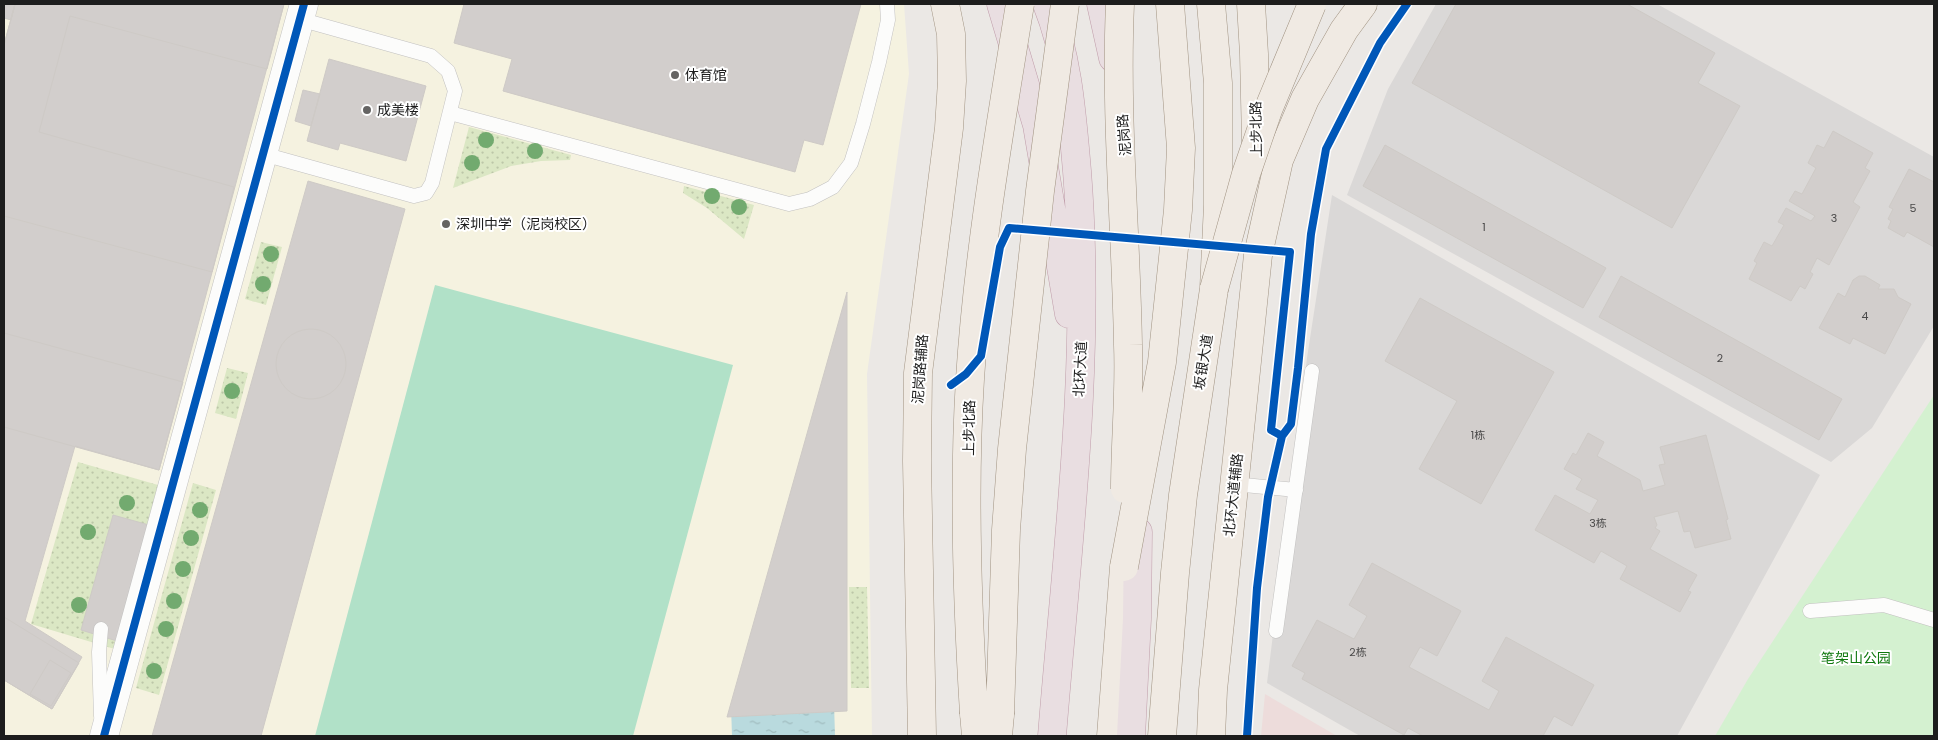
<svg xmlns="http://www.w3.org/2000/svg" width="1938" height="740" viewBox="0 0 1938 740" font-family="Poppins,'Noto Sans SC',sans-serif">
	<defs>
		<pattern id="grass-dots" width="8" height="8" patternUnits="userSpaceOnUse" patternTransform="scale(1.25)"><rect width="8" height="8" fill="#dbe7c4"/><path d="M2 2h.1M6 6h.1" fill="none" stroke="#bcc6a8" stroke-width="1.8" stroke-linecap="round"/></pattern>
		<pattern id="water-ripples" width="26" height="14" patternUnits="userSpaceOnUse" patternTransform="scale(1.25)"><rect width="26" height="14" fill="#b9dade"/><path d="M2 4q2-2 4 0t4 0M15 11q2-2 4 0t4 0" fill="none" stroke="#9fbbbe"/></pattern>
	</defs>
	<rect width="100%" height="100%" fill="#ebe8e5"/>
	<!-- residential -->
	<path fill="#dad8d7" d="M1436,4H1657L1934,157V326L1872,428L1831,462L1347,195L1388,89Z
		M1332,195L1820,475L1677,736H1360L1267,683L1307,358Z"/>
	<!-- commercial -->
	<path fill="#eddcdb" d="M1265,694L1337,736H1261Z"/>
	<!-- education -->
	<path fill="#f5f2e0" d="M4,4H904L909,74L867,374L872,736H4Z"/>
	<!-- grass -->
	<path fill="url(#grass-dots)" d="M469,127L571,155L570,160L541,161L511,166L453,188Z
		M684,186L754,205L744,239L707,208L683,193Z
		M261,242L282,247L266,305L245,299Z
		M227,368L248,373L236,419L215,413Z
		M78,462L165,487L118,650L31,624Z
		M193,483L216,490L159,695L136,688Z
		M849,587H867L869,688H851Z"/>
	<!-- park -->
	<path fill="#d4f1d0" d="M1934,395V736H1715L1748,679Z"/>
	<!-- pitch -->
	<path fill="#b1e1c8" d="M435,285L733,365L633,736H315Z"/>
	<!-- water -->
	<path fill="url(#water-ripples)" d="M834,703L835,736H732L731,706Z"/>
	<!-- building -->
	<path fill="#d2cecc" stroke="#cecac6" d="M4,4H15L11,20L4,18Z
		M15,4H284L159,470L75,446L25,621L82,657L52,709L4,680V45Z
		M15,4H284L267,69L70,16L39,132L234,187L212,272L4,216V45Z
		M464,4H861L823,145L804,140L795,172L503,91L512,59L454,43Z
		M1456,4H1627L1715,53L1698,83L1740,106L1672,228L1412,83Z
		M329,59L426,86L406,161L340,143L338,150L307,141Z
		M303,90L320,94L311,126L295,121Z
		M1833,131L1873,153L1865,168L1870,171L1853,202L1860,207L1829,265L1817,258L1810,272L1813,274L1805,289L1800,286L1791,301L1749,279L1757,263L1754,261L1764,242L1772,246L1784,225L1778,222L1786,208L1811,221L1815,216L1789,201L1795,191L1802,194L1816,168L1808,163L1817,145L1824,148Z
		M1385,145L1606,268L1583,308L1363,186Z
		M1909,169L1934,182V247L1907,232L1904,237L1888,228L1891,221L1888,219L1893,209L1889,207Z
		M308,181L405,209L261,736H152Z
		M1621,276L1842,399L1819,440L1599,317Z
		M1859,276H1865L1880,285L1878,289H1894L1898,297L1911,304L1885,354L1853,338L1850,344L1819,328L1838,293L1845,297L1853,280Z
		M847,292V711L727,717Z
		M1420,298L1554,372L1481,504L1419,469L1457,401L1385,361Z
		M276 364a35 35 0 1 1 70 0a35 35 0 1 1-70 0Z
		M4,333L183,382L159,470L4,427Z
		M1588,433L1604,442L1597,456L1640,480L1643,491L1665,485L1659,465L1665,464L1660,447L1706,435L1728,519L1726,520L1731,539L1695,548L1690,531L1684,532L1678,511L1654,517L1657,525L1655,528L1660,531L1650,549L1697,575L1688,591L1691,592L1680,612L1620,579L1627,566L1601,551L1594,563L1535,530L1555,495L1590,514L1598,500L1576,489L1582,479L1564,469L1573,453L1576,455Z
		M113,515L149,525L117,641L81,630Z
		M1372,563L1461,611L1437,656L1420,647L1409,667L1489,710L1499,691L1482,681L1506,637L1594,685L1572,726L1554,716L1543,736H1423L1408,728L1404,735L1302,679L1305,673L1292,666L1317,620L1354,639L1367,616L1349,605Z
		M4,617L79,663L52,709L4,680Z
		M50,660L71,673L51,706L30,694Z"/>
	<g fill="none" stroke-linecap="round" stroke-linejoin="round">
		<!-- lane casing -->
		<g stroke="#c2c1c0" stroke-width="15">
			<path id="lane" d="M450,113L789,204L810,199L833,187L851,163L863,124L879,62L888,20L887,4
				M263,154L414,196L426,193L432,183L455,91L448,71L431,56L299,19
				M1234,484L1296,490
				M1810,611L1884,605L1934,620
				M1276,631L1312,371
				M101,716L99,652L101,629"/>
		</g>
		<!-- street casing -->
		<g stroke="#c2c1c0" stroke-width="29">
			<path id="street" d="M104,736L304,4"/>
		</g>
		<!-- primary casing -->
		<g stroke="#a19382" stroke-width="29">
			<path id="primary" d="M1251,4L1254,54L1256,141
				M974,713L976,736
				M922,736L917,461L918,373L949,128L952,81L951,34L945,4
				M998,736L1000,714
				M1111,736L1124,567
				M1162,736L1175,573L1183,495L1214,289L1218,205V83L1211,4
				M1211,736L1213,690L1258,255L1279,160L1305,99L1344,30L1363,4"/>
		</g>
		<!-- highway casing -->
		<g stroke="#c09daa" stroke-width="29">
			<path id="highway" d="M1001,4L1037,125L1069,314
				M1047,4C1068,56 1072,115 1077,171C1092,358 1067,549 1052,736
				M1101,4L1113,58
				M1131,736L1137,619L1138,532"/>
		</g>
		<!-- lane -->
		<use href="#lane" stroke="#fcfcfb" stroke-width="14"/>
		<!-- street -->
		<use href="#street" stroke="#fcfcfb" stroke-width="28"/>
		<!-- primary -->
		<use href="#primary" stroke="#f0eae3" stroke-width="28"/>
		<!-- highway -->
		<use href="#highway" stroke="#e9dee1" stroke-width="28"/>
		<!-- primary-bridge casing -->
		<g stroke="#a19382" stroke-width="29" stroke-linecap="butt">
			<path id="primary-bridge" d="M1120,4C1115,118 1126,231 1128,345C1130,393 1125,441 1125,489
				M1214,289L1246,174L1268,110L1312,4
				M1124,567L1162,362L1178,210L1181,148L1170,4
				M974,713C967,602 963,490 970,379C978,253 1000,128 1020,4
				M1000,714L1006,530L1012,449L1040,191L1065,4"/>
		</g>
		<!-- primary-bridge -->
		<use href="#primary-bridge" stroke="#f0eae3" stroke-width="28"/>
		<!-- cycleway casing -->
		<g stroke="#fff" stroke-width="11">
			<path id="cycleway" d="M951,385L966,374L981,356L1000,247L1009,228L1290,252L1271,430L1282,436
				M104,736L304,4
				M1247,736L1257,588L1268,497L1282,436L1291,424L1298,368L1311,234L1326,149L1380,43L1407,4"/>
		</g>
		<!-- cycleway -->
		<use href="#cycleway" stroke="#0057b8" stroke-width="8"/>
	</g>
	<!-- trees -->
	<g fill="#72aa6f">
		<circle cx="486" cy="140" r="8"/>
		<circle cx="535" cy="151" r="8"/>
		<circle cx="472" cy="163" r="8"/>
		<circle cx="712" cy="196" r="8"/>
		<circle cx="739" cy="207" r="8"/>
		<circle cx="271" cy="254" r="8"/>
		<circle cx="263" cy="284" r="8"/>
		<circle cx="232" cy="391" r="8"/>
		<circle cx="127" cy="503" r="8"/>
		<circle cx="200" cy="510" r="8"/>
		<circle cx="88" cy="532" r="8"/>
		<circle cx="191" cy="538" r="8"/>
		<circle cx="183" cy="569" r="8"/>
		<circle cx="174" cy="601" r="8"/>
		<circle cx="79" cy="605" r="8"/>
		<circle cx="166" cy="629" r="8"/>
		<circle cx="154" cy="671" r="8"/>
	</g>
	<!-- markers -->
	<g fill="#656463" stroke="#fff" stroke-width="2">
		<circle cx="675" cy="75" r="5"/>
		<circle cx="367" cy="110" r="5"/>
		<circle cx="446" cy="224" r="5"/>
	</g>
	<g text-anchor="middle" stroke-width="4" stroke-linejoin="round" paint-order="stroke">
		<!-- number labels -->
		<g font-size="11" fill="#4a4949">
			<text x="1913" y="212">5</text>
			<text x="1834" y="222">3</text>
			<text x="1484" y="231">1</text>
			<text x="1865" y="320">4</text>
			<text x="1720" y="362">2</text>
			<text x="1478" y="439">1栋</text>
			<text x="1598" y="527">3栋</text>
			<text x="1358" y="656">2栋</text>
		</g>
		<!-- poi labels -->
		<g font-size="14" fill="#1d1d1d" stroke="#fff" text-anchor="start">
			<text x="685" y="80">体育馆</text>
			<text x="377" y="115">成美楼</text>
			<text x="456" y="229">深圳中学（泥岗校区）</text>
		</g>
		<!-- street labels -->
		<g font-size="14" fill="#1d1d1d" stroke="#fff">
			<text transform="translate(1256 129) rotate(-91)" y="5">上步北路</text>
			<text transform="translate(1124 135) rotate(-95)" y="5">泥岗路</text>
			<text transform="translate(1203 362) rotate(-81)" y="5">坂银大道</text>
			<text transform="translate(920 369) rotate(-86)" y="5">泥岗路辅路</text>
			<text transform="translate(1080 369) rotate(-87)" y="5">北环大道</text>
			<text transform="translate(969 428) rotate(-89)" y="5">上步北路</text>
			<text transform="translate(1233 495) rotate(-84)" y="5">北环大道辅路</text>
		</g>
		<!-- park labels -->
		<g font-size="14" fill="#0f780e" stroke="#fff">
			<text x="1856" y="663">笔架山公园</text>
		</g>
	</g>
	<!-- border -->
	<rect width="1938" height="740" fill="none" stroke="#1d1d1d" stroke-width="10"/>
</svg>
